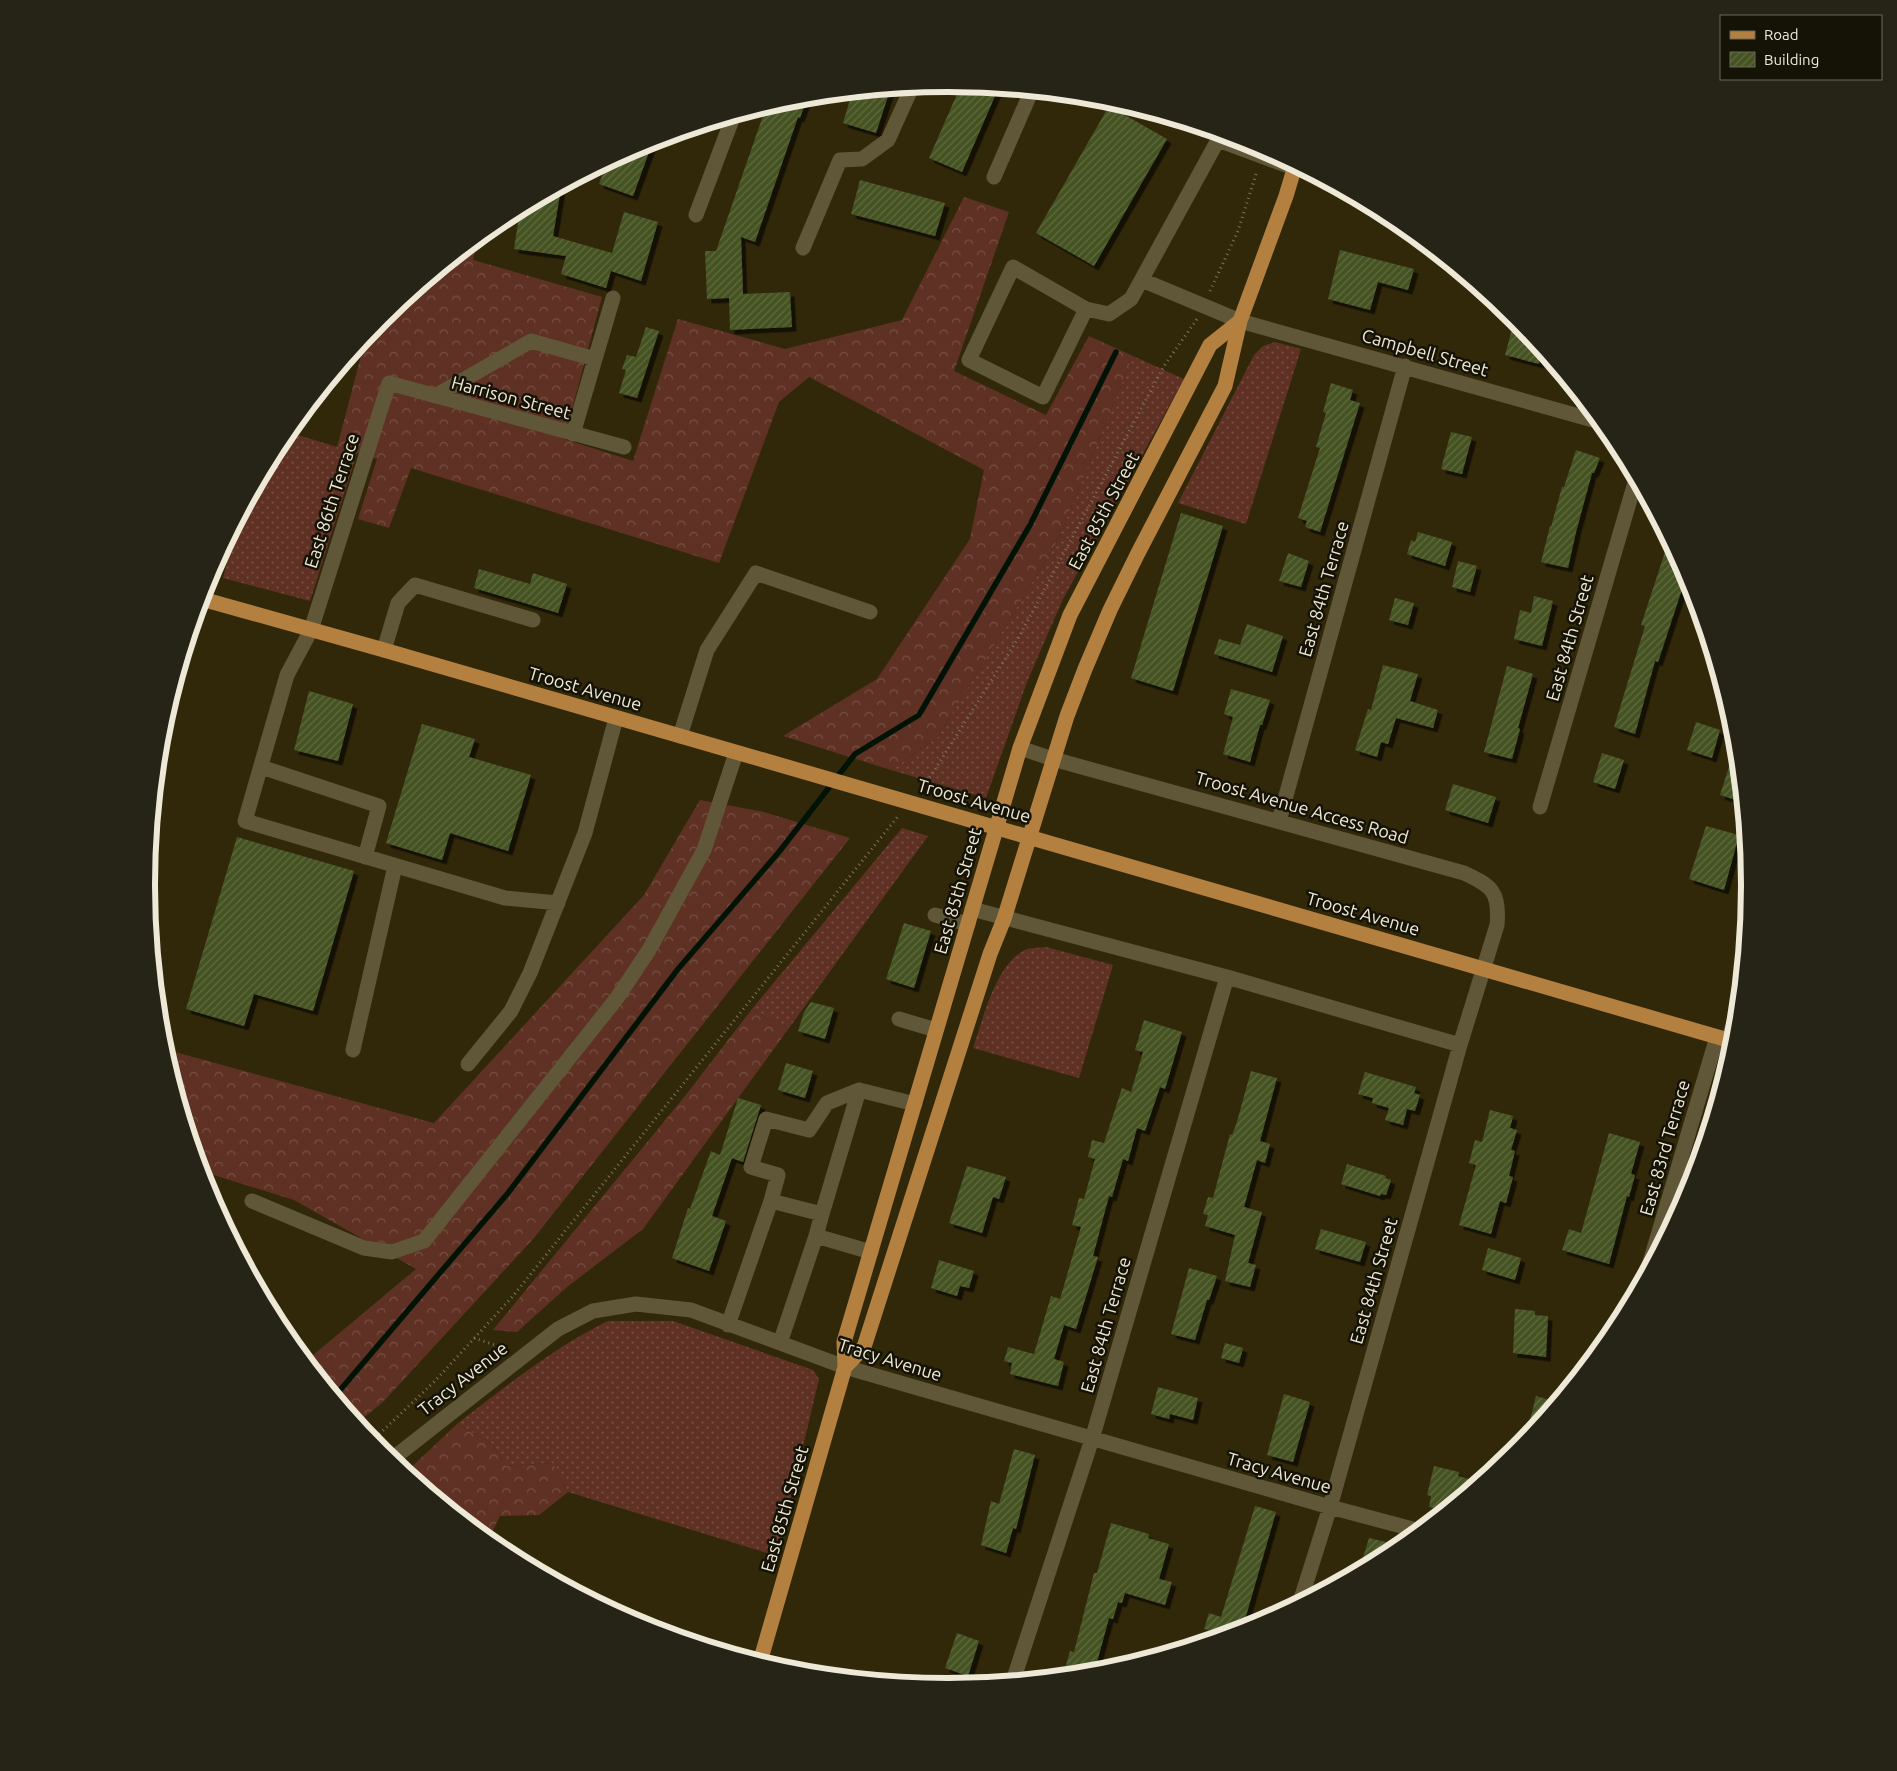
<svg xmlns="http://www.w3.org/2000/svg" width="1897" height="1771" viewBox="0 0 1897 1771" font-family="Ubuntu,sans-serif">
	<defs>
		<pattern id="grass-dots" width="8" height="8" patternUnits="userSpaceOnUse" patternTransform="scale(1.25)"><rect width="8" height="8" fill="#5f3124"/><path d="M2 2h.1M6 6h.1" fill="none" stroke="#764f43" stroke-width="1.8" stroke-linecap="round"/></pattern>
		<pattern id="forest-crowns" width="20" height="18" patternUnits="userSpaceOnUse" patternTransform="scale(1.25)"><rect width="20" height="18" fill="#5f3124"/><path d="M2 6a3 3 0 1 1 6 0M12 15a3 3 0 1 1 6 0" fill="none" stroke="#764f43"/></pattern>
		<pattern id="building-hatch" width="6" height="6" patternUnits="userSpaceOnUse" patternTransform="scale(1.25)"><rect width="6" height="6" fill="#455222"/><path d="M-1 1l2-2M0 6l6-6M5 7l2-2" fill="none" stroke="#606b41"/></pattern>
		<filter id="shadow"><feDropShadow dx="4.5" dy="4.5" stdDeviation="0" flood-color="#0009"/></filter>
	</defs>
	<rect width="100%" height="100%" fill="#31280a"/>
	<!-- grass -->
	<path fill="url(#grass-dots)" d="M1275,342L1301,349L1246,524L1178,503L1254,355L1263,346Z
		M1133,356L1184,379L1063,599L1027,682L986,798L891,770L937,738L1057,542Z
		M288,432L357,453L310,601L223,578L238,521L282,440Z
		M902,828L928,836L789,1028L752,1009Z
		M1046,947L1113,965L1079,1078L973,1048C983,1019 995,967 1023,951C1029,947 1039,948 1046,947Z
		M608,1321H673L813,1370L819,1379L777,1556L568,1492L553,1463L506,1466L491,1443L457,1424C505,1387 553,1348 608,1321Z"/>
	<!-- forest -->
	<path fill="url(#forest-crowns)" d="M964,197L1009,212L954,371L1046,415L1089,336L1133,356L1057,542L937,738L891,770L783,736L877,679L970,539L984,470L809,377L779,402L719,563L411,468L389,528L358,519L377,459L337,447L366,337L382,318L478,239L473,260L602,297L564,439L633,461L678,319L785,349L902,320Z
		M700,800L764,812L850,838L534,1238L383,1402L357,1423L306,1361L416,1269L294,1200L201,1171L164,1049L434,1123L644,895Z
		M752,1009L789,1028L643,1229L567,1287L517,1332L493,1330L685,1096Z
		M457,1424L491,1443L506,1466L553,1463L568,1492L539,1515L500,1516L488,1540L406,1472Z"/>
	<g fill="none" stroke-linecap="round" stroke-linejoin="round">
		<!-- stream -->
		<path stroke="#001304" stroke-width="5.5" d="M335,1396L508,1193L678,969L779,852L855,754L919,715L1030,525L1116,352"/>
	</g>
	<!-- building -->
	<path fill="url(#building-hatch)" filter="url(#shadow)" d="M961,85L998,89L962,172L929,158Z
		M890,90L876,133L843,123L852,93Z
		M807,98L800,118L798,117L755,242L741,237L743,294L790,292L792,327L730,330L729,298L707,299L705,251H716L766,107L792,99Z
		M1109,106L1167,139L1094,266L1036,233Z
		M653,141L633,196L599,184L607,164L642,145Z
		M860,180L945,203L935,236L851,214Z
		M561,188L553,236L612,253L624,212L658,222L641,281L611,271L606,288L561,274L566,256L514,249L520,210Z
		M1340,250L1414,269L1408,290L1378,282L1370,310L1328,299Z
		M1515,318L1542,351L1539,364L1505,355Z
		M646,327L659,331L637,398L619,393L626,370L622,369L627,355L636,357Z
		M1331,383L1353,390L1350,400L1360,403L1320,532L1305,527L1307,521L1298,518L1320,448L1316,447L1326,413L1323,412Z
		M1451,432L1472,437L1462,474L1441,469Z
		M1576,450L1600,458L1594,473H1592L1576,532L1568,568L1541,562L1550,526L1551,527L1562,487H1564Z
		M1181,513L1223,526L1173,691L1131,678Z
		M1418,532L1452,542L1445,566L1407,554L1411,540L1415,542Z
		M1669,540L1687,574L1658,662L1655,661L1635,734L1614,727L1645,626L1641,625Z
		M1288,553L1309,561L1301,587L1279,581Z
		M1458,561L1477,566L1470,592L1452,587Z
		M479,569L530,584L533,573L567,584L558,613L474,588Z
		M1534,596L1553,601L1542,646L1514,639L1520,610L1531,613Z
		M1395,598L1414,603L1408,625L1389,620Z
		M1247,624L1283,636L1272,672L1214,654L1219,639L1240,645Z
		M1383,665L1418,674L1410,701L1438,710L1433,728L1396,718L1388,744L1381,742L1377,757L1355,750L1368,709L1371,710Z
		M1507,666L1533,674L1518,728L1520,729L1512,759L1484,752Z
		M1231,689L1270,700L1262,725H1260L1250,762L1223,754L1233,717L1224,714Z
		M309,691L353,704L338,761L294,750Z
		M1696,722L1720,730L1712,758L1687,750Z
		M422,724L475,739L469,757L531,775L508,851L450,833L442,860L386,843Z
		M1736,745L1742,802L1720,795Z
		M1602,753L1624,760L1615,789L1593,782Z
		M1453,784L1496,797L1488,823L1445,810Z
		M1706,826L1739,835L1724,890L1689,879Z
		M237,837L354,871L313,1011L254,994L244,1026L186,1009Z
		M904,923L931,931L914,988L886,979Z
		M811,1002L834,1008L825,1039L798,1031L804,1012Z
		M1144,1020L1182,1032L1165,1089L1160,1087L1145,1131L1137,1128L1128,1161L1123,1159L1112,1197L1109,1196L1093,1256L1098,1257L1076,1329L1064,1325L1054,1359L1064,1362L1058,1386L1010,1374L1012,1363L1004,1361L1008,1347L1034,1354L1051,1296L1060,1299L1081,1227L1072,1225L1079,1198L1084,1199L1095,1159L1088,1157L1092,1140L1104,1143L1122,1088L1131,1092L1143,1052L1135,1050Z
		M786,1063L813,1071L805,1098L778,1090Z
		M1251,1071L1277,1078L1260,1141L1270,1144L1265,1163L1257,1160L1244,1207L1262,1212L1248,1263L1256,1265L1250,1287L1225,1281L1235,1235L1205,1226L1208,1215L1203,1214L1208,1197L1213,1198L1230,1134L1232,1135L1236,1125Z
		M1365,1072L1416,1087L1414,1093L1420,1095L1415,1111L1407,1109L1403,1125L1385,1120L1389,1108L1372,1103L1373,1098L1358,1094Z
		M738,1098L761,1105L743,1162L723,1155L732,1158L712,1216L726,1221L709,1271L672,1258L688,1208L690,1209L711,1151L720,1155Z
		M1490,1110L1513,1116L1510,1128L1517,1130L1511,1150L1515,1151L1509,1176L1513,1177L1506,1203L1500,1201L1491,1234L1459,1225L1476,1165L1469,1163L1475,1140L1482,1142Z
		M1609,1133L1640,1142L1631,1174L1635,1175L1629,1197L1627,1196L1609,1264L1562,1250L1569,1229L1581,1233Z
		M1347,1164L1386,1176L1385,1178L1391,1180L1386,1195L1381,1194L1380,1196L1341,1184Z
		M967,1166L1006,1177L999,1199L993,1197L982,1233L949,1223Z
		M1321,1229L1366,1242L1360,1262L1315,1249Z
		M1488,1248L1521,1258L1515,1280L1482,1270Z
		M939,1260L974,1271L969,1288L960,1286L957,1296L931,1288Z
		M1189,1268L1217,1276L1209,1300H1207L1195,1340L1171,1334Z
		M1515,1309L1535,1311V1315L1548,1316L1546,1357L1513,1353Z
		M1225,1343L1243,1348L1239,1363L1221,1358Z
		M1158,1387L1198,1398L1193,1420L1170,1414L1169,1419L1151,1414Z
		M1284,1394L1310,1402L1293,1462L1267,1455Z
		M1536,1396L1557,1402L1525,1440Z
		M1014,1449L1035,1455L1016,1529L1013,1528L1006,1553L981,1545L991,1501L999,1504Z
		M1434,1466L1459,1472L1458,1476L1480,1482L1445,1510L1429,1507L1431,1496L1427,1495Z
		M1255,1506L1276,1512L1244,1623L1242,1630L1213,1639L1215,1632L1204,1629L1209,1613L1221,1617Z
		M1111,1523L1149,1534L1148,1538L1169,1544L1159,1579L1172,1582L1165,1605L1125,1593L1122,1603L1118,1602L1113,1619L1109,1618L1094,1673L1063,1676L1070,1651L1074,1652L1094,1573H1097Z
		M1369,1538L1390,1543L1386,1556L1373,1564L1362,1561Z
		M957,1633L979,1641L968,1676L945,1668Z"/>
	<g fill="none" stroke-linecap="round" stroke-linejoin="round">
		<!-- path -->
		<path stroke="#7d755c" stroke-width="3" stroke-dasharray="1 4" stroke-linecap="butt" d="M1210,291L1238,231L1257,171
			M920,789L932,774L1019,637L1164,366L1197,319
			M474,1338L507,1349
			M372,1441L435,1381L513,1296L899,815"/>
		<!-- minor -->
		<path stroke="#605738" stroke-width="15" d="M994,177L1031,92
			M696,215L733,117
			M803,248L840,160L862,159L888,140L912,87
			M1142,280L1240,321L1600,422
			M1086,309L1043,397L969,360L1013,267L1086,309L1109,314L1131,299L1218,140L1294,168
			M435,396L531,341L595,359
			M573,434L613,298
			M384,650L398,603L415,585L533,620
			M680,736L707,650L756,573L870,612
			M1020,748L1053,759L1464,873C1492,886 1500,892 1497,925L1460,1045L1330,1507L1300,1602
			M261,767L379,806L365,857
			M1540,807L1636,479
			M1279,821L1405,366
			M558,903L505,898L245,821L287,675L311,630L389,383L624,447
			M972,909L1227,977L1460,1045
			M935,915L968,924
			M899,1019L936,1030
			M1728,1041L1738,1009
			M353,1050L395,866
			M468,1064L511,1011L530,973L585,833L616,718
			M252,1201L364,1248L392,1252L424,1241L617,998L649,950L704,850L736,753
			M822,1214L859,1090
			M871,1252L816,1236L822,1214L771,1201L778,1175L751,1167L766,1119L809,1130L827,1103L859,1090L915,1104
			M1648,1269L1717,1037
			M728,1325L771,1201
			M780,1343L816,1236
			M391,1460L558,1329L593,1311L636,1304L691,1310L845,1367L1330,1507L1420,1531
			M1013,1681L1092,1439L1227,977"/>
		<!-- major -->
		<path stroke="#b38040" stroke-width="15" d="M202,599L384,650L1735,1042
			M845,1367L864,1347L990,954L1004,919L1067,716L1085,669L1110,610L1138,553L1225,386L1240,321L1286,196L1295,166
			M760,1662L845,1367L844,1342L1020,748L1070,615L1210,345L1240,321"/>
	</g>
	<g text-anchor="middle" stroke-width="5" stroke-linejoin="round" paint-order="stroke">
		<!-- street labels -->
		<g font-size="18" fill="#eee9d7" stroke="#151206">
			<text transform="translate(1425 353) rotate(16)" y="6">Campbell Street</text>
			<text transform="translate(511 398) rotate(15)" y="6">Harrison Street</text>
			<text transform="translate(332 501) rotate(-72)" y="6">East 86th Terrace</text>
			<text transform="translate(1104 511) rotate(-62)" y="6">East 85th Street</text>
			<text transform="translate(1324 589) rotate(-74)" y="6">East 84th Terrace</text>
			<text transform="translate(1570 638) rotate(-74)" y="6">East 84th Street</text>
			<text transform="translate(585 689) rotate(16)" y="6">Troost Avenue</text>
			<text transform="translate(974 801) rotate(16)" y="6">Troost Avenue</text>
			<text transform="translate(1302 808) rotate(16)" y="6">Troost Avenue Access Road</text>
			<text transform="translate(958 891) rotate(-74)" y="6">East 85th Street</text>
			<text transform="translate(1363 914) rotate(16)" y="6">Troost Avenue</text>
			<text transform="translate(1665 1148) rotate(-74)" y="6">East 83rd Terrace</text>
			<text transform="translate(1374 1281) rotate(-74)" y="6">East 84th Street</text>
			<text transform="translate(1106 1325) rotate(-74)" y="6">East 84th Terrace</text>
			<text transform="translate(890 1360) rotate(17)" y="6">Tracy Avenue</text>
			<text transform="translate(463 1379) rotate(-38)" y="6">Tracy Avenue</text>
			<text transform="translate(1279 1473) rotate(16)" y="6">Tracy Avenue</text>
			<text transform="translate(785 1509) rotate(-74)" y="6">East 85th Street</text>
		</g>
	</g>
	<!-- crop -->
	<path d="M0 0H1897V1771H0ZM155 885a793 793 0 1 1 1586 0a793 793 0 1 1-1586 0Z" fill="#262317" fill-rule="evenodd"/>
	<path fill="none" stroke="#eee9d7" stroke-width="6" d="M155 885a793 793 0 1 1 1586 0a793 793 0 1 1-1586 0Z"/>
	<!-- legend -->
	<rect x="1720" y="15" width="162" height="65" fill="#151206" stroke="#6c685a"/>
	<rect x="1730" y="31" width="25" height="8" fill="#b38040" stroke="#6c685a"/>
	<text x="1764" y="40" font-size="15" fill="#eee9d7">Road</text>
	<rect x="1730" y="52" width="25" height="15" fill="url(#building-hatch)" stroke="#6c685a"/>
	<text x="1764" y="65" font-size="15" fill="#eee9d7">Building</text>
</svg>
